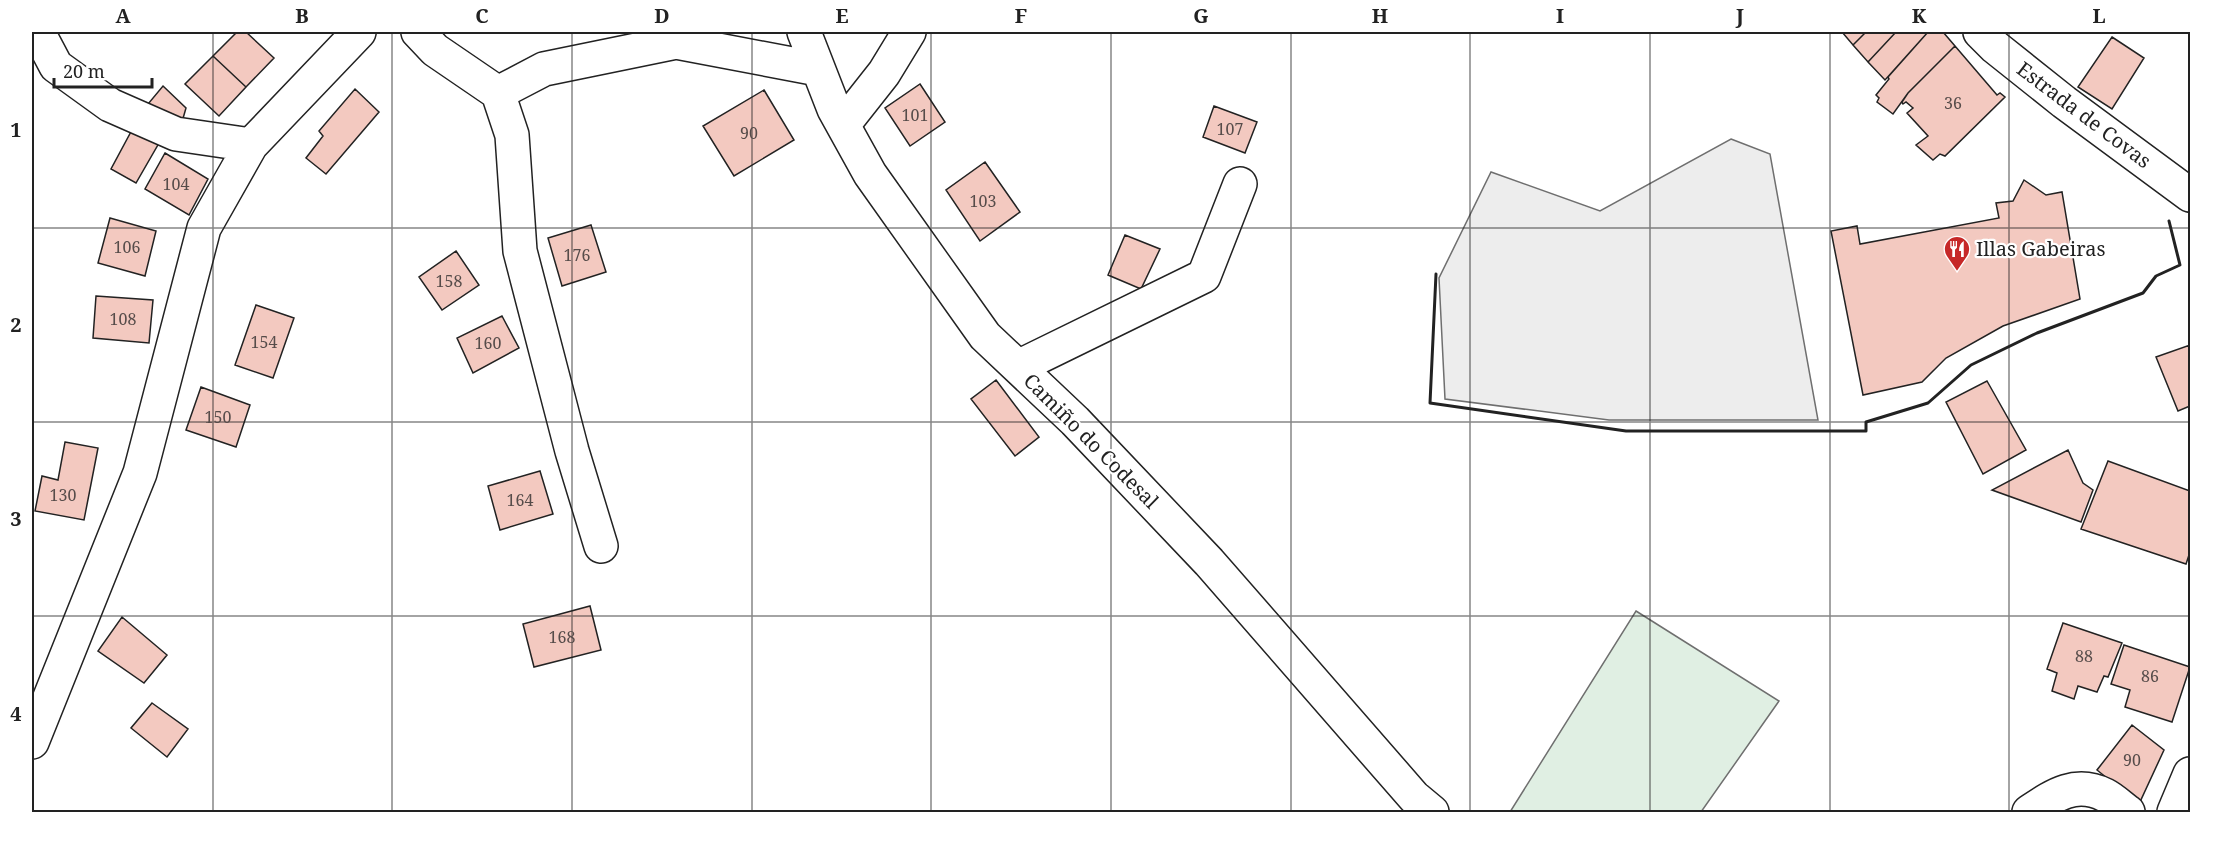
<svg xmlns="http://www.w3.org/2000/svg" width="2222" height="844" viewBox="0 0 2222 844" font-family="'Noto Serif',serif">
	<rect width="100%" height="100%" fill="#fff"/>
	<!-- green -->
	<path fill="#e0efe3" stroke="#6f6f6f" stroke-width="1.5" d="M1636,611L1779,701L1701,812H1510Z"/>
	<!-- parking -->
	<path fill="#ededed" stroke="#6f6f6f" stroke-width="1.5" d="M1731,139L1770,154L1818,420H1609L1445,399L1439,278L1491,172L1600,211Z"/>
	<!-- building -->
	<path fill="#f3c9c0" stroke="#222" stroke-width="1.5" d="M237,32H246L274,58L246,87L213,56Z
		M1842,32H1866L1853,45Z
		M1866,32H1896L1868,62L1853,45Z
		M1896,32H1928L1885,80L1868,62Z
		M1928,32H1943L1955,46L1908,93L1893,114L1877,102L1879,98L1876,95L1889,79L1888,77Z
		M2112,37L2144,58L2112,109L2078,87Z
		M1955,46L1997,95L2000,93L2005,97L1945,156L1940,154L1933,160L1916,145L1928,136L1907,113L1913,108L1906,102L1903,104L1902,102L1908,93Z
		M213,56L246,87L219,116L185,84Z
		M920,84L945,122L910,146L885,108Z
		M163,86L186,108L182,122L143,110Z
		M355,89L379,112L326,174L306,158L323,136L319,131Z
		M764,90L794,140L734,176L703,126Z
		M1214,106L1257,122L1245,153L1203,137Z
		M133,128L159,143L136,183L111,169Z
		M165,153L208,179L189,215L145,189Z
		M985,162L1020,212L980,241L946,190Z
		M2024,180L2046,195L2062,192L2080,299L2003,326L1946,358L1922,382L1863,395L1831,231L1857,226L1860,244L1999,218L1996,203L2013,201Z
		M110,218L156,231L145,276L98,263Z
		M591,225L606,272L562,286L548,238Z
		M1125,235L1160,249L1141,289L1108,275Z
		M456,251L479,285L442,310L419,277Z
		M96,296L153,300L149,343L93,338Z
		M256,305L294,318L273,378L235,365Z
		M502,316L519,348L473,373L457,338Z
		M2190,345V406L2178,411L2156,357Z
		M996,380L1039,437L1015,456L971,399Z
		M1987,381L2026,450L1983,474L1946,402Z
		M201,387L250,405L236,447L186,430Z
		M65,442L98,448L84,520L35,511L42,476L58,480Z
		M2068,450L2083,483L2093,490L2081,522L1992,490Z
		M2108,461L2190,491V552L2186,564L2081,529Z
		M540,471L553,514L500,530L488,486Z
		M590,606L601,650L534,667L523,624Z
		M122,617L167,655L144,683L98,651Z
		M2063,623L2122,643L2108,677L2104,676L2097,692L2078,686L2074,699L2052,691L2057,673L2047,669Z
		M2124,645L2190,667L2172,722L2125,707L2130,690L2111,684Z
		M152,703L188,729L167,757L131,728Z
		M2132,725L2164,750L2139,804L2097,770Z"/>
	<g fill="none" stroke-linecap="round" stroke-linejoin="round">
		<!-- minor casing -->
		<g stroke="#222" stroke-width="36">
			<path id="minor" d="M38,32L56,66L110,105L176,134L251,145
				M418,32L435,50L498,93L512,135L520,251L572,451L601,546
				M804,32L834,109L870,174L985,336L1075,421L1209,562L1414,797L1432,812
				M498,93L544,69L676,42L818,69
				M843,125L884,73L909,32
				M1018,367L1204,276L1240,184
				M32,742L140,473L204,228L251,145L359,32
				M2029,812C2053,796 2075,780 2105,795C2113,799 2121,807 2128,812"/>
		</g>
		<!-- major casing -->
		<g stroke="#222" stroke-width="36">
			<path id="major" d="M1980,32L1995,47L2064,102L2190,195
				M2174,812L2190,774"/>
		</g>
		<!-- minor -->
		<use href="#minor" stroke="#fff" stroke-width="33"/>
		<!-- major -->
		<use href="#major" stroke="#fff" stroke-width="33"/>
		<!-- wall -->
		<path stroke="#222" stroke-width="3" d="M1436,274L1430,403L1626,431H1866V422L1928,403L1971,365L2037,333L2143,293L2156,276L2180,265L2169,221"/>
	</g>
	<!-- grid -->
	<path fill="none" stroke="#222" stroke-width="1.5" stroke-opacity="0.55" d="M213,32V812M392,32V812M572,32V812M752,32V812M931,32V812M1111,32V812M1291,32V812M1470,32V812M1650,32V812M1830,32V812M2009,32V812M32,228H2190M32,422H2190M32,616H2190"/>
	<!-- icons -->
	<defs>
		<g id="restaurant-pin" transform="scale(1.35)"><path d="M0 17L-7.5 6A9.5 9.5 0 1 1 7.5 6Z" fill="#c62828" stroke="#fff"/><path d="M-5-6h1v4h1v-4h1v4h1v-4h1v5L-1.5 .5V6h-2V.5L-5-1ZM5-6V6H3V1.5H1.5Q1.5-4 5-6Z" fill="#fff"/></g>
	</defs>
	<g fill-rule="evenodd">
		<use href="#restaurant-pin" x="1957" y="249"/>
	</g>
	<g text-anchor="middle" stroke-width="4.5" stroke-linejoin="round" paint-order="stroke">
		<!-- number labels -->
		<g font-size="16" fill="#564c4a">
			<text x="1953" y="109">36</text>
			<text x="915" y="121">101</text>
			<text x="1230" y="135">107</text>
			<text x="749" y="139">90</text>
			<text x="176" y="190">104</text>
			<text x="983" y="207">103</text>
			<text x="127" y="253">106</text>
			<text x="577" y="261">176</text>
			<text x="449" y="287">158</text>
			<text x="123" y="325">108</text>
			<text x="264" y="348">154</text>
			<text x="488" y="349">160</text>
			<text x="218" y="423">150</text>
			<text x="63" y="501">130</text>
			<text x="520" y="506">164</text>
			<text x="562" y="643">168</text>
			<text x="2084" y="662">88</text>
			<text x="2150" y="682">86</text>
			<text x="2132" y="766">90</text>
		</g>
		<!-- street labels -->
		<g font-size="20" fill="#222" stroke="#fff">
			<text transform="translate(2084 115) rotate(37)" y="7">Estrada de Covas</text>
			<text transform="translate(1091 441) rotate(45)" y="7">Camiño do Codesal</text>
		</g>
		<!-- poi labels -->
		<g font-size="20" fill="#222" stroke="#fff" text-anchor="start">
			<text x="1976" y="256">Illas Gabeiras</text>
		</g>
	</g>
	<!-- border -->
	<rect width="2222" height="844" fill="none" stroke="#ffffff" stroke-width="66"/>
	<!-- scale -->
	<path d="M54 78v9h98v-9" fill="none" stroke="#222222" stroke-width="3"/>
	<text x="63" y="78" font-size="18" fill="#222222" stroke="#ffffff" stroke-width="4.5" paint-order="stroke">20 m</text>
	<rect x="33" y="33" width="2156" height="778" fill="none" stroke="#222" stroke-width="2"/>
	<g font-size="20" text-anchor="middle" font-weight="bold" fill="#222">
		<text x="123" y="23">A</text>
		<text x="302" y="23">B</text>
		<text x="482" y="23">C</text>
		<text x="662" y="23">D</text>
		<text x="842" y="23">E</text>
		<text x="1021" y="23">F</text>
		<text x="1201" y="23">G</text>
		<text x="1380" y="23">H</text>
		<text x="1560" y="23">I</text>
		<text x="1740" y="23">J</text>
		<text x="1919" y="23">K</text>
		<text x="2099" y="23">L</text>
		<text x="16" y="137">1</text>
		<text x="16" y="332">2</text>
		<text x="16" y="526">3</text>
		<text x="16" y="721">4</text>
	</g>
</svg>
